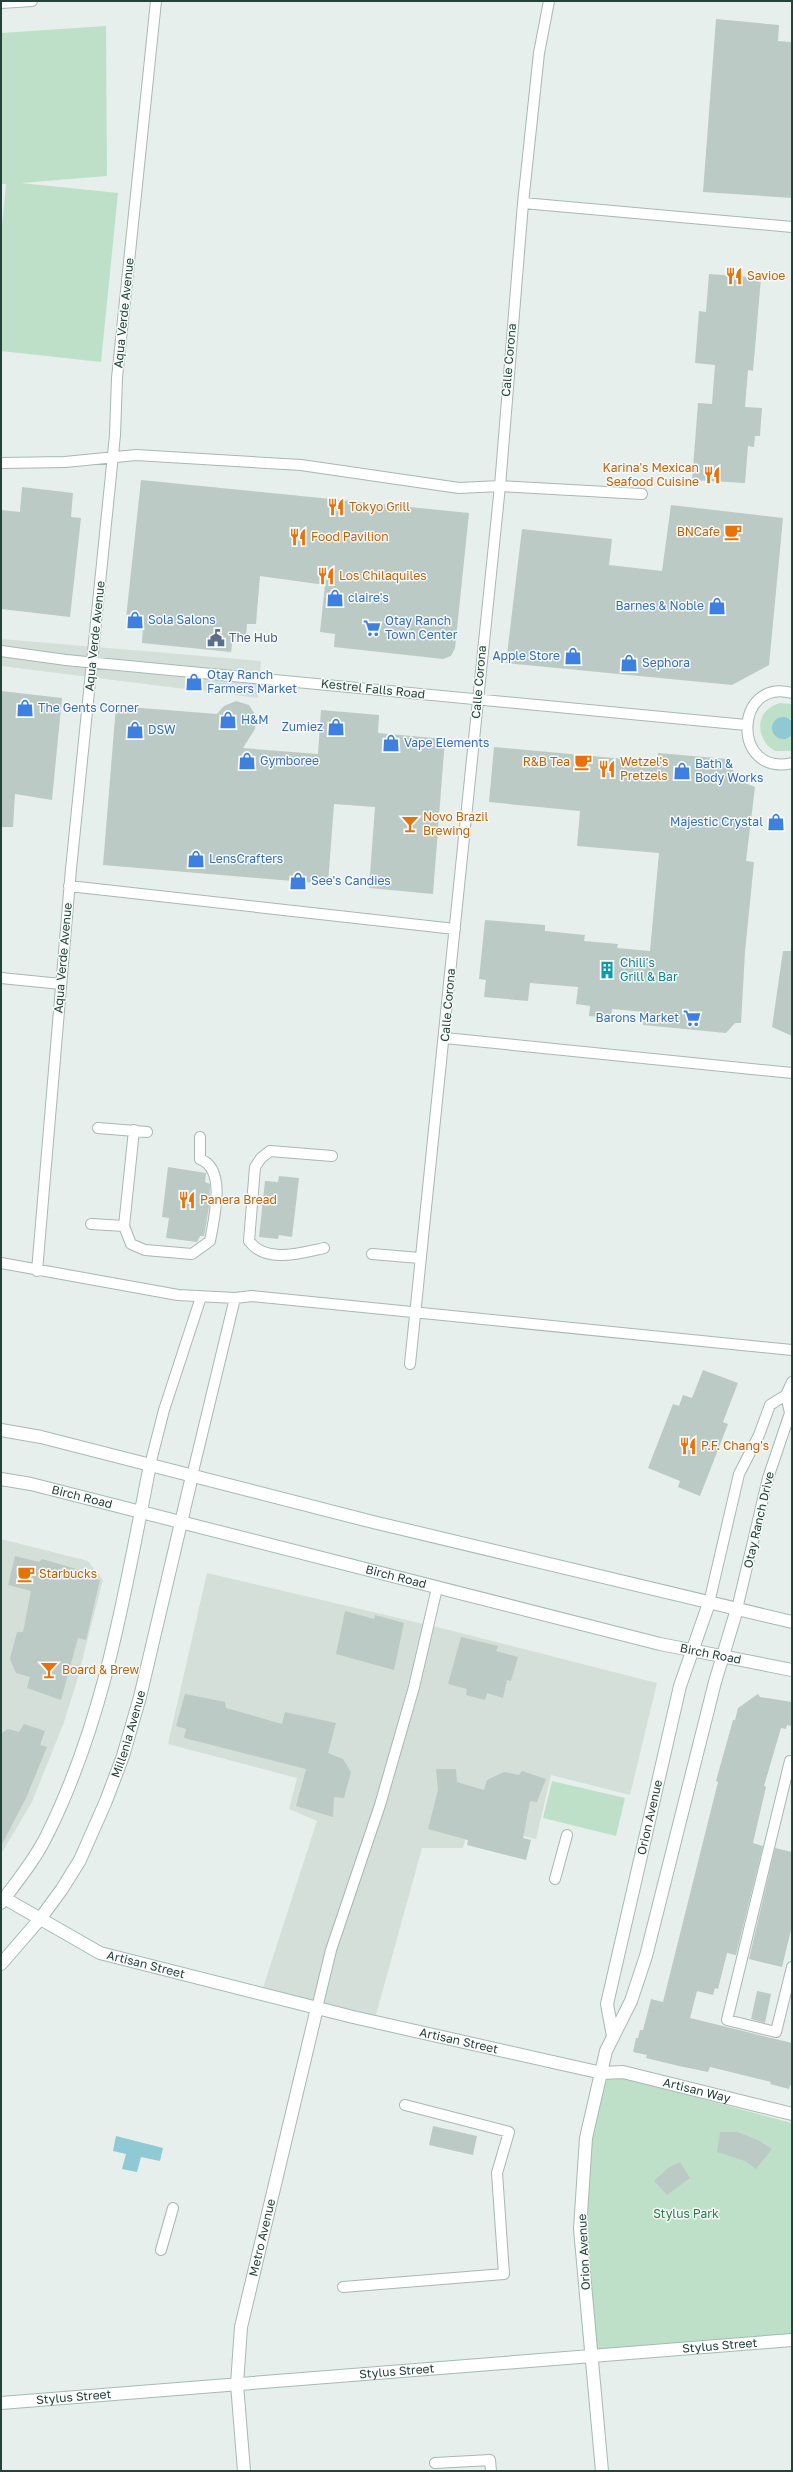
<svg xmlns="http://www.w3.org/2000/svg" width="793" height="2472" viewBox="0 0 793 2472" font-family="'Golos Text',sans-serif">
	<rect width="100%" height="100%" fill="#e6efeb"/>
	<!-- built -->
	<path fill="#d4dfda" d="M1,639L261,661L258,698L1,666Z
		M1,1539L88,1561L103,1580L76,1684L63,1725L32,1802L1,1854Z
		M207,1573L449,1630L657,1683L630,1795L551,1775L536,1839L470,1823L463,1848H422L374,2022L261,1994L317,1821L289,1809L297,1778L168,1744Z"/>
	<!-- green -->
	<path fill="#bfe0c8" d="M106,26L107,176L21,183L118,193L101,362L1,351V237L6,184H1V33Z
		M780,703L792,704V720L789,718L792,751H775L768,746C754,729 759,709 780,703Z
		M552,1781L625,1798L616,1836L543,1818Z
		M623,2072L676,2092L792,2123V2340L591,2355L581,2217L602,2073Z"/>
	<!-- water -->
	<path fill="#8ec9d4" d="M772 728a11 11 0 1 1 22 0a11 11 0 1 1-22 0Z
		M116,2136L163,2148L160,2161L141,2157L137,2172L122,2169L126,2154L113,2151Z"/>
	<!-- building -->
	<path fill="#bbcac4" d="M716,19L779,25L778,41L792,42V198L703,192Z
		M709,274L761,278L753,371L748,370L745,407L762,408L760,436H755L754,447L748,446L745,483L692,480L698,403L712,404L715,365L695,363L699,311L706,312Z
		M141,480L469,513L455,648L451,656L443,659L334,647L335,634L320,632L325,585L260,576L256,624H247L246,638L233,637L231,652L142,643L143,627L129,625L126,618Z
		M22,487L73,493L71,517L81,518L70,617L1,609V510L20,512Z
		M671,505L783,518L769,665L732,685L506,663L522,529L612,539L609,565L662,571Z
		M1,691L62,698L52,800L15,794L13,827H1Z
		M236,701L249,705L256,716L255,729L243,748L318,754L321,710L379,715L378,733L445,739L433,894L369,888L375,807L334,804L328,884L103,865L116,706L217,714L224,706Z
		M494,747L657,762L658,753L727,759L731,768L745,783L755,787L746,861L754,862L745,952L741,1023H735L726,1033L643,1025L644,1012L612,1009L611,1018L589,1016L590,1006L576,1004L578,987L530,983L528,1001L484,997L486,980L479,979L485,920L545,925V931L585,935L584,941L618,944L617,948L650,951L659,853L577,846L580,811L489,802Z
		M783,951H792V1036L772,1027Z
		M168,1167L206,1173L205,1182L210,1184L209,1207L204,1236H200L197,1242L166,1238L169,1218L162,1217Z
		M279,1176L299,1178L292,1237L279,1235L278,1239L259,1237L265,1181L278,1182Z
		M703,1370L738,1383L723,1422L728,1424L700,1496L678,1487L680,1481L648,1468L673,1404L679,1406L683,1395L692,1398Z
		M15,1556L39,1562L42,1559L80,1570V1576L100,1580L86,1640L78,1638L61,1700L27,1688L30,1677L16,1673L10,1659L17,1632H23L31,1591L8,1585Z
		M345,1611L374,1619L375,1615L404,1623L394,1670L336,1654Z
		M461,1637L498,1646L496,1651L518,1657L511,1681L507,1680L503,1698L487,1693L485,1700L466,1695L467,1689L448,1684Z
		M185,1694L225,1702L226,1708L282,1724L285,1712L336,1723L328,1753L343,1759L351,1772L344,1798L334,1797L333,1817L296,1806L306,1769L184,1738L186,1729L176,1726Z
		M758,1694L760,1697L792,1702V1726L787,1725L786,1729L781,1728L764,1786L766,1787L753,1843L763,1846L736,1955L727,1953L718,1989L715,1988L713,1995L697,1991L690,2018L792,2043V2086L790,2085L789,2089L770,2084L771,2082L710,2067L708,2072L679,2066L646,2058L647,2055L633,2052L636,2038H638L640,2030H643L651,1999L663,2002L718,1782L716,1781L733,1720H735L738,1708Z
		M24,1724L45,1731L40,1745L47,1747L26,1798L1,1846V1733L8,1729L19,1732Z
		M436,1769H456L457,1782L484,1790L487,1780L504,1772L519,1775L522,1771L546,1779L537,1802L530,1801L523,1838L531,1840L526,1860L467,1845L468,1840L428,1829L438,1790Z
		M775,1848L792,1852V1926L782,1967L749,1959Z
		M757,1991L771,1994L765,2023L751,2019Z
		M433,2126L477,2136L473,2155L429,2145Z
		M720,2132H737L758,2140L772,2149L756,2169L745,2161L717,2152Z
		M680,2162L690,2178L667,2195L654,2181L668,2168Z"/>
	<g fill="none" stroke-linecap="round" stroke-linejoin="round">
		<!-- lane casing -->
		<g stroke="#a8b8b2" stroke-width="12">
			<path id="lane" d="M1,3L32,1
				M523,203L792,227
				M1,463L65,462L136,455L301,465L459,488L500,486L642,494
				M1,651L66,660L746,725
				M792,693C734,677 731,777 792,763
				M69,886L455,929
				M1,978L61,984
				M445,1038L792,1073
				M98,1128L147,1132
				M91,1224L124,1226L134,1130
				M124,1226L131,1244L145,1250L192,1254L210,1241C214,1218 227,1169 200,1159V1137
				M324,1248C301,1253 266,1264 249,1241L255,1167L261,1158L270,1151L332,1156
				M372,1254L420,1258
				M1,1263L178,1295L235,1298L252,1296L792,1350
				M37,1271L71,869L115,435L117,378L156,1
				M410,1364L500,486L523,203L539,53L549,1
				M786,1395L792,1382
				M150,1465L164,1410L201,1297
				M192,1476L235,1298
				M709,1603L739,1474L759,1435L770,1405L786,1395
				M737,1609L768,1478L790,1413L786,1395
				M792,1761H790L727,2020L776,2032L792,1967
				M555,1879L567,1835
				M317,2008L331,1950L380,1805L414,1687L437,1588
				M161,2250L173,2208
				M343,2287L504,2274L497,2173L509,2132L405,2105
				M435,2463L490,2460L491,2471"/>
		</g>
		<!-- street casing -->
		<g stroke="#a8b8b2" stroke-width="14">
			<g id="street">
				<path id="s1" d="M602,2073L623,2072L792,2114"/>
				<path id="s2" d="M237,2384L241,2327L317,2008"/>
			</g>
		</g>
		<!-- secondary casing -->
		<g stroke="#a4bbb3" stroke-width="14">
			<g id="secondary">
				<path d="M1,1430L41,1437L373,1522L792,1622"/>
				<path id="s3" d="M1,1479L31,1484L660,1644L792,1670"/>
				<path id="s4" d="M4,1898L100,1953L353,2017L602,2073"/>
				<path d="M1,1903C17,1881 35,1860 47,1835C105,1719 125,1591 150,1465"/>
				<path id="s5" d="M1,1964L40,1919L62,1889L80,1860L106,1801L123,1756L140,1697L192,1476"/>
				<path id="s6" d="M613,2036L607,2004L680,1686L709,1603"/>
				<path d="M237,2384L244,2471"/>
				<path id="s7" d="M1,2403L792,2340"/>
				<path d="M602,2471L580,2229L586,2138L606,2051L631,2001L646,1956L715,1682L737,1609"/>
			</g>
		</g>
		<!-- lane -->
		<use href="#lane" stroke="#fff" stroke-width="10"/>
		<!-- street -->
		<use href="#street" stroke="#fff" stroke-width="12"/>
		<!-- secondary -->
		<use href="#secondary" stroke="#fff" stroke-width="12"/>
	</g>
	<!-- icons -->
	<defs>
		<g id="restaurant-bare" transform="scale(1.38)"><path d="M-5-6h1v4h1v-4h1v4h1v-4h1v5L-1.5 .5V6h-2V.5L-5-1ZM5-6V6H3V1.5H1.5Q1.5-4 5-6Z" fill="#e8710a" stroke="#f7fbf9" stroke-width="2.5" paint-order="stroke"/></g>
		<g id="cafe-bare" transform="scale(1.38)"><path d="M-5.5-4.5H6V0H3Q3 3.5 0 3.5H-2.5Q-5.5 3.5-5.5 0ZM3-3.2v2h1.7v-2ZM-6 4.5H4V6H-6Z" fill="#e8710a" stroke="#f7fbf9" stroke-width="2.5" paint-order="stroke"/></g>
		<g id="shop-bare" transform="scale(1.38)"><path d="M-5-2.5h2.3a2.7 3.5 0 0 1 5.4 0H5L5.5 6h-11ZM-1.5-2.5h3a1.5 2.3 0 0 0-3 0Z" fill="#3f7fe0" stroke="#f7fbf9" stroke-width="2.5" paint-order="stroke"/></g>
		<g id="supermarket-bare" transform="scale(1.38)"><path d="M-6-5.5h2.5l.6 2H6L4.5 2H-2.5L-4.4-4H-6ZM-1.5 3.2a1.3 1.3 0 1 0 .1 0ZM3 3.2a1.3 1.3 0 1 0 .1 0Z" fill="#3f7fe0" stroke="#f7fbf9" stroke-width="2.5" paint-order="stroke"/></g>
		<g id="civic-bare" transform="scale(1.38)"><path d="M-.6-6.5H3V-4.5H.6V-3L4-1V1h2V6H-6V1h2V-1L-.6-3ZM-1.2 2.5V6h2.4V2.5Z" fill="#5c6f8a" stroke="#f7fbf9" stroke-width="2.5" paint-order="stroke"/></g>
		<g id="bar-bare" transform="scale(1.38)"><path d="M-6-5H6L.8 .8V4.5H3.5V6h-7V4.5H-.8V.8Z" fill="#e8710a" stroke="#f7fbf9" stroke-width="2.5" paint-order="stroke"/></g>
		<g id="building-bare" transform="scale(1.38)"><path d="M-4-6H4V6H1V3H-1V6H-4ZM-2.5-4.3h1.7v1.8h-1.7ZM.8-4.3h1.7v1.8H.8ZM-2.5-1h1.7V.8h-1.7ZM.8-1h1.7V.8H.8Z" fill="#0f9aa8" stroke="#f7fbf9" stroke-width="2.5" paint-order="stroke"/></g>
	</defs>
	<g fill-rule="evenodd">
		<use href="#restaurant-bare" x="734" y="276"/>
		<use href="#restaurant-bare" x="712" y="475"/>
		<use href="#restaurant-bare" x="336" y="507"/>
		<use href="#cafe-bare" x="733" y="532"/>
		<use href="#restaurant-bare" x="298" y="537"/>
		<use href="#restaurant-bare" x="326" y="576"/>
		<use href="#shop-bare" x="335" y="598"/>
		<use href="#shop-bare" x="717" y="606"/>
		<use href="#shop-bare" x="135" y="620"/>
		<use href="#supermarket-bare" x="372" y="628"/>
		<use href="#civic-bare" x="216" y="638"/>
		<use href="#shop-bare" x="573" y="656"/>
		<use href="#shop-bare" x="629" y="663"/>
		<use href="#shop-bare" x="194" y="682"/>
		<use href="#shop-bare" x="25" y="708"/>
		<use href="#shop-bare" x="228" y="720"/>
		<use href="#shop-bare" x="336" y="727"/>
		<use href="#shop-bare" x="135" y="730"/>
		<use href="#shop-bare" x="391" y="743"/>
		<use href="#shop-bare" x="247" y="761"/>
		<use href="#cafe-bare" x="583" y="762"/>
		<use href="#restaurant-bare" x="607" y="769"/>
		<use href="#shop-bare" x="682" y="771"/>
		<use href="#shop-bare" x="776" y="822"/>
		<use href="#bar-bare" x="410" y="824"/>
		<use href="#shop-bare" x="196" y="859"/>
		<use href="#shop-bare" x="298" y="881"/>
		<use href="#building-bare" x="607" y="970"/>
		<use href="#supermarket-bare" x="692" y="1018"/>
		<use href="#restaurant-bare" x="187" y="1200"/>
		<use href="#restaurant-bare" x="688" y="1446"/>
		<use href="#cafe-bare" x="26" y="1574"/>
		<use href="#bar-bare" x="49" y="1670"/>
	</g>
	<g text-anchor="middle" stroke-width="3" stroke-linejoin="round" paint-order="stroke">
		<!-- food labels -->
		<g font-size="12" fill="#c56008" stroke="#f7fbf9" text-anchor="start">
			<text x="747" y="280">Savioe</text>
			<text x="699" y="472" text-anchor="end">Karina's Mexican<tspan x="699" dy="14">Seafood Cuisine</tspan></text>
			<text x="349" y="511">Tokyo Grill</text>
			<text x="720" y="536" text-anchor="end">BNCafe</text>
			<text x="311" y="541">Food Pavilion</text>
			<text x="339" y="580">Los Chilaquiles</text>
			<text x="570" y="766" text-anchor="end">R&amp;B Tea</text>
			<text x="620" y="766">Wetzel's<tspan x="620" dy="14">Pretzels</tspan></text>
			<text x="423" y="821">Novo Brazil<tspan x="423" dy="14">Brewing</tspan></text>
			<text x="200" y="1204">Panera Bread</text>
			<text x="701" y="1450">P.F. Chang's</text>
			<text x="39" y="1578">Starbucks</text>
			<text x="62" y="1674">Board &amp; Brew</text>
		</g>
		<!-- street labels -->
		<g font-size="12" fill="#24423a" stroke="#f7fbf9">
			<text transform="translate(124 313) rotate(-84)" y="4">Aqua Verde Avenue</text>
			<text transform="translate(509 360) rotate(-85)" y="4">Calle Corona</text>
			<text transform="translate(95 636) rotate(-84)" y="4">Aqua Verde Avenue</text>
			<text transform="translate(479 682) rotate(-85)" y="4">Calle Corona</text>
			<text transform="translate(373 689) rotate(6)" y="4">Kestrel Falls Road</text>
			<text transform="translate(63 958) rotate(-85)" y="4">Aqua Verde Avenue</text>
			<text transform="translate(448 1005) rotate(-85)" y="4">Calle Corona</text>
			<text dy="4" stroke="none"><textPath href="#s3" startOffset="83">Birch Road</textPath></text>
			<text transform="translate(759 1520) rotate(-77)" y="4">Otay Ranch Drive</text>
			<text dy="4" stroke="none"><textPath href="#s3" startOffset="407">Birch Road</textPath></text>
			<text dy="4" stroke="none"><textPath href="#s3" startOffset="731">Birch Road</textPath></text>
			<text dy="4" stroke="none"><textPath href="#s5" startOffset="266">Millenia Avenue</textPath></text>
			<text dy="4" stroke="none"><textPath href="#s6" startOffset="224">Orion Avenue</textPath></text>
			<text dy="4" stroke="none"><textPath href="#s4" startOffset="158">Artisan Street</textPath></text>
			<text dy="4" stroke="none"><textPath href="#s4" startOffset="480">Artisan Street</textPath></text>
			<text dy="4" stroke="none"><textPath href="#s1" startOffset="97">Artisan Way</textPath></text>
			<text dy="4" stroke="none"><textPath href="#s2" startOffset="149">Metro Avenue</textPath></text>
			<text transform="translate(584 2252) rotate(-93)" y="4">Orion Avenue</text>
			<text dy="4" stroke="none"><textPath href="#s7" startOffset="721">Stylus Street</textPath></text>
			<text dy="4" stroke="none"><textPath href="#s7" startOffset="397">Stylus Street</textPath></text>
			<text dy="4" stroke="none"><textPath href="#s7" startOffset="73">Stylus Street</textPath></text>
		</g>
		<!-- shop labels -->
		<g font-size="12" fill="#366cbe" stroke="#f7fbf9" text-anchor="start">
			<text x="348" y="602">claire's</text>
			<text x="704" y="610" text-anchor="end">Barnes &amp; Noble</text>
			<text x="148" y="624">Sola Salons</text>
			<text x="385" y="625">Otay Ranch<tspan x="385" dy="14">Town Center</tspan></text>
			<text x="560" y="660" text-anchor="end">Apple Store</text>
			<text x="642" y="667">Sephora</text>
			<text x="207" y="679">Otay Ranch<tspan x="207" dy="14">Farmers Market</tspan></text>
			<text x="38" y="712">The Gents Corner</text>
			<text x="241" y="724">H&amp;M</text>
			<text x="323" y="731" text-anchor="end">Zumiez</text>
			<text x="148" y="734">DSW</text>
			<text x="404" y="747">Vape Elements</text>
			<text x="260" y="765">Gymboree</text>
			<text x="695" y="768">Bath &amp;<tspan x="695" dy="14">Body Works</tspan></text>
			<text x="763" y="826" text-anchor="end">Majestic Crystal</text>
			<text x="209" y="863">LensCrafters</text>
			<text x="311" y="885">See's Candies</text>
			<text x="679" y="1022" text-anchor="end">Barons Market</text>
		</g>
		<!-- service labels -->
		<g font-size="12" fill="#4e5e75" stroke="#f7fbf9" text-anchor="start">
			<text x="229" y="642">The Hub</text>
		</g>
		<!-- culture labels -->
		<g font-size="12" fill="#0d838f" stroke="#f7fbf9" text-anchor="start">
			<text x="620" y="967">Chili's<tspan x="620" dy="14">Grill &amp; Bar</tspan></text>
		</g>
		<!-- park labels -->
		<g font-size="12" fill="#2d7a4b" stroke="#f7fbf9">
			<text x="686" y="2218">Stylus Park</text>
		</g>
	</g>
	<!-- border -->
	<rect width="793" height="2472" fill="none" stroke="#24423a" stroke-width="4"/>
</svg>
